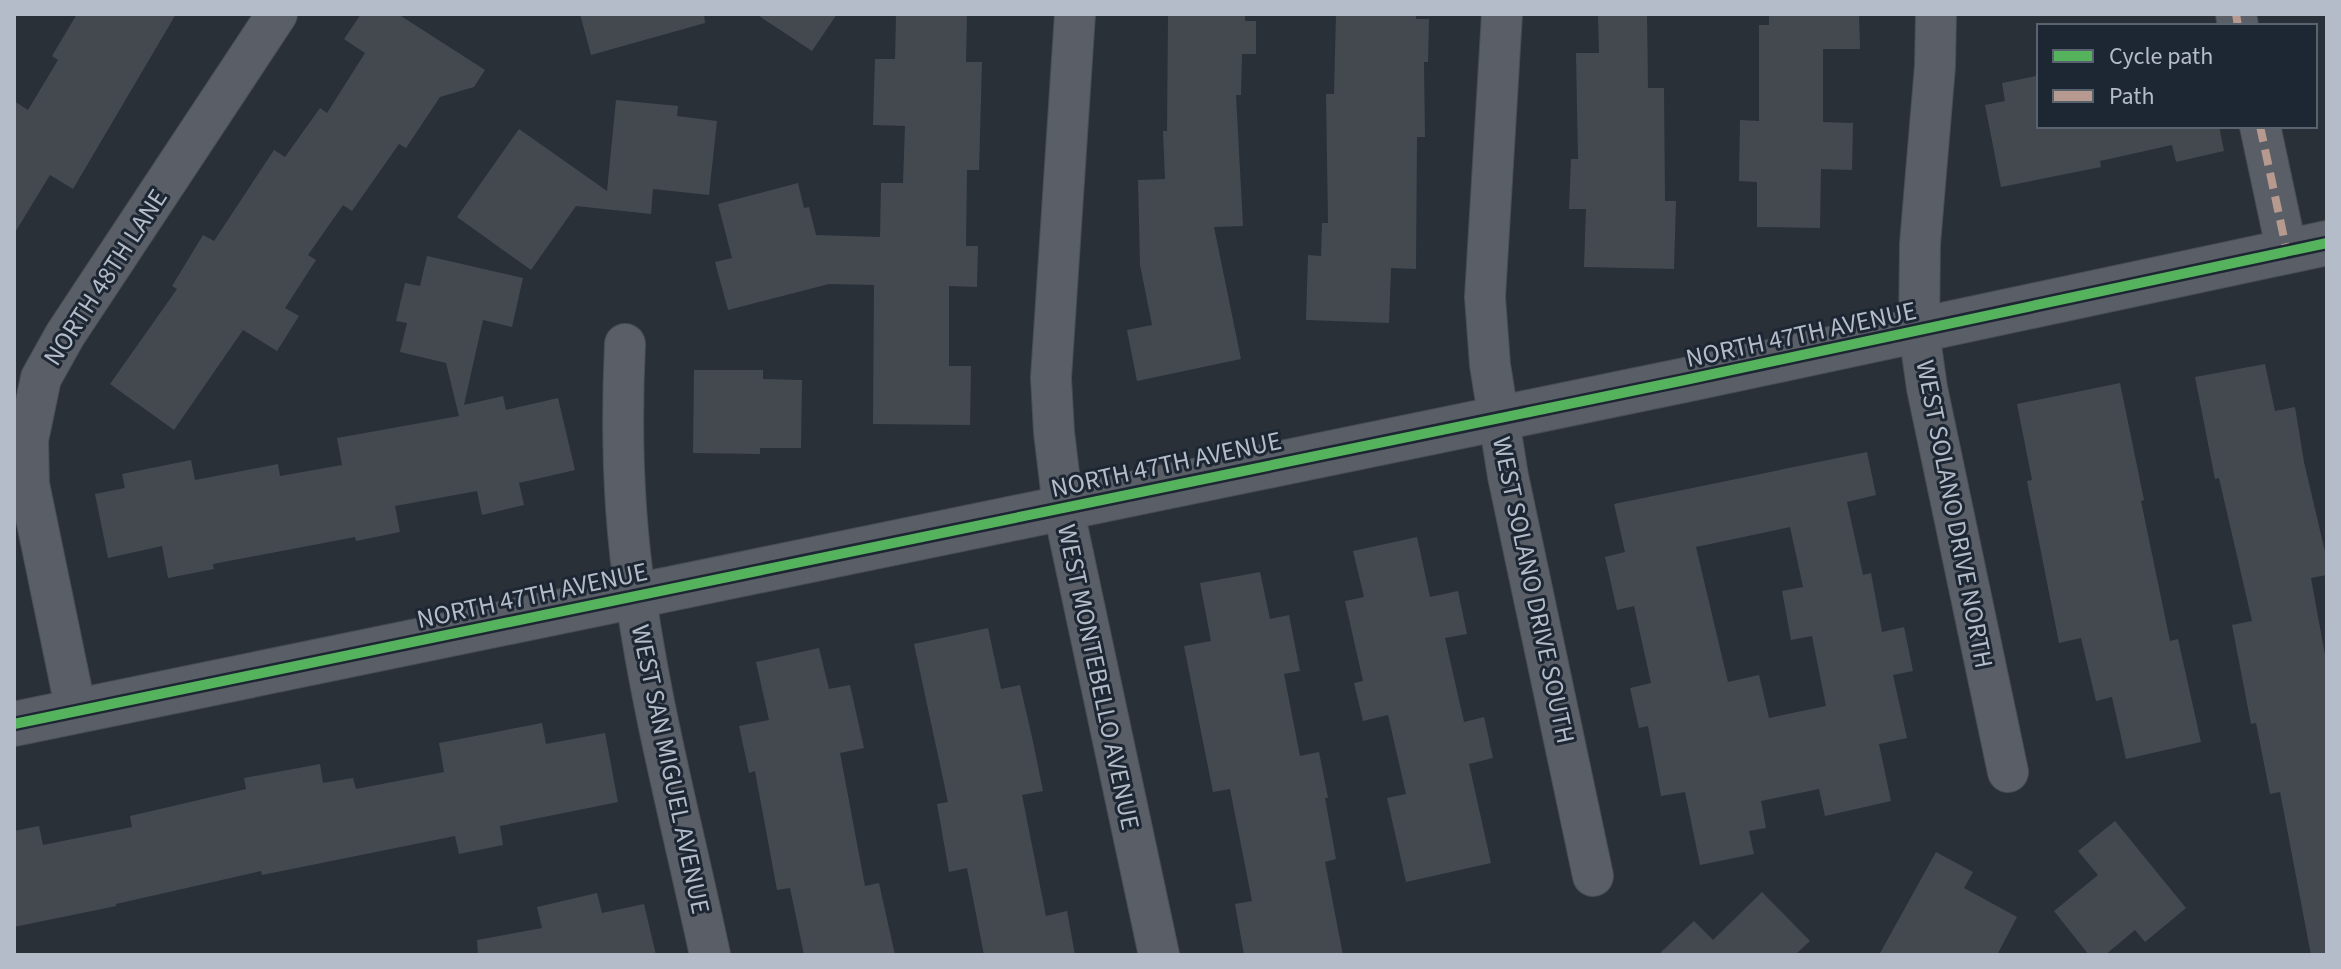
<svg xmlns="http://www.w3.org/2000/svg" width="2341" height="969" viewBox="0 0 2341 969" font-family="'Source Sans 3',sans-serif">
	<rect width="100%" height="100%" fill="#2a3038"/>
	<!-- building -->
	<path fill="#444950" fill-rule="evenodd" d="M77,14H176L73,189L50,175L14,234V101L28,110L58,60L52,56Z
		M361,14H398L485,70L474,87L440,97L406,148L399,144L352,211L343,205L308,255L316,260L285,308L299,316L277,351L243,330L174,430L110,384L177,289L172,286L203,235L214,241L274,150L285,157L320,108L327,113L365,53L344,39Z
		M580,14H704L705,23L591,55Z
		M756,14H837L812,51Z
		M896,14H967L966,62H982L979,170H967L966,246H978L977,287L949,286V366H971L970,425L873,424L874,285L829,284L728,310L715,262L732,258L718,204L798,183L804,208L809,207L816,235L880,237L881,183H903L905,126L873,125L875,59H895Z
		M1168,14H1245V21H1256V54H1242L1241,95H1236L1243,226L1214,227L1241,359L1137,381L1127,330L1152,325L1140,265L1138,180L1165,179L1163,131H1167Z
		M1336,14H1416V19H1429L1428,62H1424L1425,137H1417L1416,269L1391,268L1389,323L1306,320L1308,255L1321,256L1322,223H1328L1326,94H1334Z
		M1598,14H1647L1648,88H1664L1665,201H1676L1674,269L1584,267L1586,209H1569L1571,159H1578L1576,53H1599Z
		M1769,14H1859L1860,49H1823V122L1853,123L1852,170L1821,169L1820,228L1757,227V182L1739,181L1740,120L1759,121V25H1769Z
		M2036,76L2039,126H2219L2224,151L2176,162L2172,145L2100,161L2101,167L2001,187L1985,105L2005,101L2002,83Z
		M616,100L678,106L677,116L717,121L709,195L653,189L651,214L576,206L531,270L457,217L519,129L607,191Z
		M427,256L523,278L512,327L483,320L464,405L503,396L506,410L558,398L575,470L519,483L524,505L482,515L477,491L395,506L400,532L356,541L355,537L213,564L214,569L168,578L162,546L108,558L95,494L125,488L122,474L191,460L195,480L278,464L280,476L342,465L337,438L459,416L446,363L400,352L407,323L396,321L405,283L420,286Z
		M2265,364L2275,411L2295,407L2304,462L2327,560V575L2311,578L2327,666V955H2311L2280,792L2270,794L2256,723L2251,724L2232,625L2252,621L2219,478L2215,479L2195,377Z
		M694,370H763V379L802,380L801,448H760V454L693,453Z
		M2120,383L2144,500L2141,501L2170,641L2178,639L2201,742L2126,759L2112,697L2096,701L2081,638L2059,643L2027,481L2032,480L2017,404Z
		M1867,452L1876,495L1847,502L1863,575L1871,573L1882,632L1904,627L1913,671L1893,675L1907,738L1879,744L1891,801L1825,816L1819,789L1761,801L1766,828L1749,831L1754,854L1700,865L1685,792L1661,796L1648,726L1639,728L1630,688L1651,683L1634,606L1617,610L1605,557L1625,552L1614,504ZM1790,527L1803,587L1782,591L1791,640L1812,636L1826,706L1769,718L1759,675L1728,682L1696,547Z
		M1417,537L1430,597L1458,591L1467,634L1445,638L1464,722L1484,717L1493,758L1469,764L1491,863L1406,882L1387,798L1406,794L1388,715L1363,721L1354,683L1363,681L1345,601L1364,597L1353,551Z
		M1260,572L1270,619L1289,615L1300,671L1284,674L1300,756L1319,752L1328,798H1325L1336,859L1325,862L1343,955H1244L1235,904L1252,901L1230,789L1213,792L1184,646L1211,641L1200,583Z
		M988,628L1001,689L1020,685L1032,737L1043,791L1022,795L1046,916L1067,911L1075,955H984L967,868L949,872L937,804L948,802L914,644Z
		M819,648L829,689L850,685L864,748L840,753L865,886L879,883L895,955H804L790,888L777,890L755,771L749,773L739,726L769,720L756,662Z
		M542,723L546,744L605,733L618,802L500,826L503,845L459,854L455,836L262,875L261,871L116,904V906L14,927V831L39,826L43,845L132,827L130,816L246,789L244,778L320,764L323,783L353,778L356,789L444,772L439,743Z
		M2115,821L2186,908L2145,942L2135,930L2105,955H2089L2054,911L2098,875L2078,851Z
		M1936,852L1973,872L1964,888L2017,917L1997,955H1879Z
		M1762,892L1810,941L1795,955H1658L1694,921L1713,940Z
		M597,893L602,913L644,904L656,955H478L477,940L542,928L537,907Z"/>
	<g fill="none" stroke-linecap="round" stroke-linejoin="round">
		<!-- minor casing -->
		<g stroke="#484c53" stroke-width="42">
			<path id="minor" d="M1075,14L1051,378L1054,432L1063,507L1159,955
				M1502,14L1485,297L1490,365L1508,476L1593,876
				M1936,14L1935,66L1920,244L1919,332L1927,388L2008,772
				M2236,14L2238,26
				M2260,126L2287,252
				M625,344C621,428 623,515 636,598C653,718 685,837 710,955
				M76,711L29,484L28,440L41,378L65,335L277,14"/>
		</g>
		<!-- tertiary casing -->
		<g stroke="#484c53" stroke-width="46">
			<path id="tertiary" d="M14,724L1685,380L2327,243"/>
		</g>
		<!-- minor -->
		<use href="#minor" stroke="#5a5e66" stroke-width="40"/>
		<!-- tertiary -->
		<use href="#tertiary" stroke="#5a5e66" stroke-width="44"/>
		<!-- quiet -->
		<path stroke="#b69a8f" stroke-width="8" stroke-dasharray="16 8" stroke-linecap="butt" d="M2236,14L2238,26
			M2260,126L2287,252"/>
		<!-- cycleway casing -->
		<g stroke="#1d2633" stroke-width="15">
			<path id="cycleway" d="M14,724L1685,380L2327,243"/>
		</g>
		<!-- cycleway -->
		<use href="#cycleway" stroke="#56b35d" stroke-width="10"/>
	</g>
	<g text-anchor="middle" stroke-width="6" stroke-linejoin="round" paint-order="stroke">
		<!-- street labels -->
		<g font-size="26" fill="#b4bcc9" stroke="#1d2633">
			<text transform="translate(105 277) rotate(-57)" y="9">NORTH 48TH LANE</text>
			<text transform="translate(1801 334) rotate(-12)" y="9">NORTH 47TH AVENUE</text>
			<text transform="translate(1166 464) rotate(-12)" y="9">NORTH 47TH AVENUE</text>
			<text transform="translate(1955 514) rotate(79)" y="9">WEST SOLANO DRIVE NORTH</text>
			<text transform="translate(1534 590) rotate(78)" y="9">WEST SOLANO DRIVE SOUTH</text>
			<text transform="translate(532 595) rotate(-12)" y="9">NORTH 47TH AVENUE</text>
			<text transform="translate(1099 677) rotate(78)" y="9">WEST MONTEBELLO AVENUE</text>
			<text transform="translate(671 769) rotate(78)" y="9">WEST SAN MIGUEL AVENUE</text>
		</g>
	</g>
	<!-- border -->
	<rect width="2341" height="969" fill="none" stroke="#b4bcc9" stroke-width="32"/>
	<!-- legend -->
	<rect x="2037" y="24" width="280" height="104" fill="#1d2633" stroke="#59626f" stroke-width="2"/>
	<rect x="2053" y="50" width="40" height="12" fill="#56b35d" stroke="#59626f" stroke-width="2"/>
	<text x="2109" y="64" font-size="24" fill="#b4bcc9">Cycle path</text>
	<rect x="2053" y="90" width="40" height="12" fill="#b69a8f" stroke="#59626f" stroke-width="2"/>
	<text x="2109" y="104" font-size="24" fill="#b4bcc9">Path</text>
</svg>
